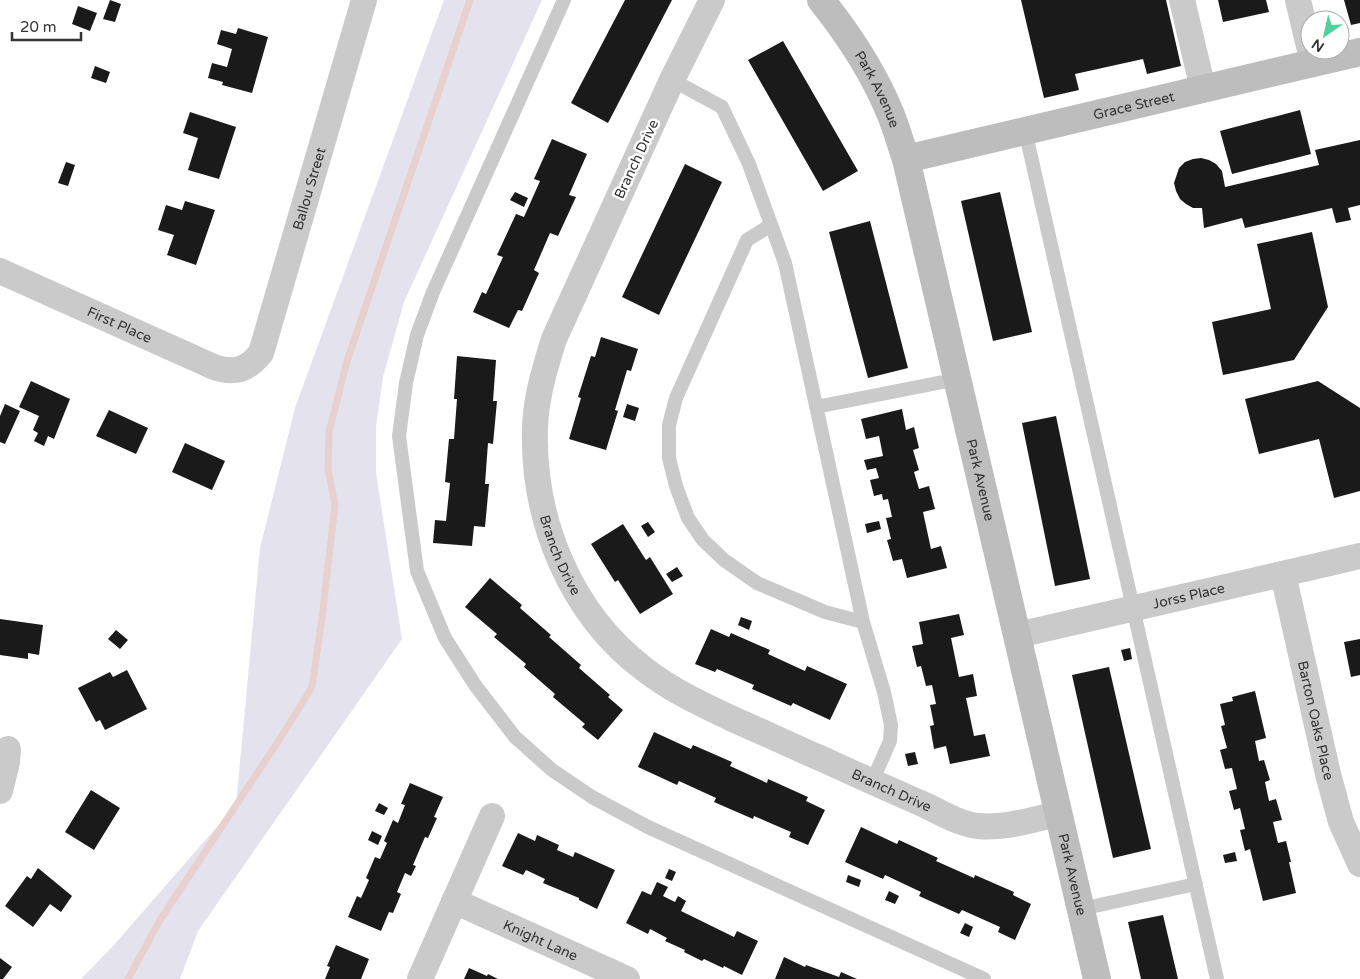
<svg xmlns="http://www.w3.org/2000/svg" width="1360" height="979" viewBox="0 0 1360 979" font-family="'Varela Round',sans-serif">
	<rect width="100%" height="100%" fill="#fff"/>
	<!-- green -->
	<path fill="#e4e3ed" d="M444,0H542L404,302L383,377L376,427V473L402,639L198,931L180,979H81L113,946L236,805L260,548L295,408Z"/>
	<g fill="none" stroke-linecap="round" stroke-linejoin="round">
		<!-- stream -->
		<path stroke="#e8d0cf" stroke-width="7" d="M128,979L160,920L278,742L312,687L322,618L335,505L328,469L329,432L347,361L470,0"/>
	</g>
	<!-- building -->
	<path fill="#1a1a1a" d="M110,0L121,4L115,22L103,19Z
		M625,0H672L608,123L571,103Z
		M1021,0H1166L1181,66L1147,74L1143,59L1075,74L1079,90L1044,98Z
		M1218,0H1266L1269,12L1223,22Z
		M1344,0H1360V23L1351,25Z
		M78,6L97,13L90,31L72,24Z
		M238,28L268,37L252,93L222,85L223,82L208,78L212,63L227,67L232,49L217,44L221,30L236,34Z
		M783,41L858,171L823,191L748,60Z
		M95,66L110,72L106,83L91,78Z
		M1300,110L1311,154L1232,174L1220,131Z
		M190,112L236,127L219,179L188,170L198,138L183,133Z
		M552,139L587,154L569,195L576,197L558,236L550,233L534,270L539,273L522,311L518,310L509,328L473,312L482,292L486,294L503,257L497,255L516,214L524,217L540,181L534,179Z
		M1360,140V205L1348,208L1351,220L1336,223L1332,208L1245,228L1242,218L1204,228L1202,208H1193L1186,204L1180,199L1176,191L1174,183L1179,168L1185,162L1193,159L1201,158L1209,160L1216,164L1222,171L1225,187L1319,165L1315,150Z
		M66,162L75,165L68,186L58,183Z
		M685,164L722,182L659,315L622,297Z
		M515,192L528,198L524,207L510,200Z
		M1000,192L1032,332L993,341L961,201Z
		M185,201L215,210L196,265L167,255L174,235L158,230L166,205L182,210Z
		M870,221L908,368L868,378L829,232Z
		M1312,232L1328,307L1294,360L1223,375L1212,322L1271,309L1257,244Z
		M601,337L638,349L631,371L627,370L615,410L618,411L606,450L569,439L581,398L578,397L591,356L595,357Z
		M457,356L496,360L493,401H497L493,444L488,443L485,484H489L485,527L474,526L472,546L433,543L435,520L446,521L450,483L445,482L449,439H454L457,399H454Z
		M31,381L70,399L54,439L48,436L44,446L34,441L38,433L33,430L39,416L19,407Z
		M1318,381L1360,408V491L1334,498L1319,439L1259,454L1245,399Z
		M5,404L20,411L5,444L0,442V416Z
		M627,404L639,408L635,421L623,417Z
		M902,409L906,430L914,427L919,448L913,450L919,470L914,472L919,489L929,486L935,509L923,512L931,549L941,546L947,568L907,578L902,559L893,561L887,540L891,539L886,518L892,517L888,499L883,500L882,494L874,496L870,480L879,478L876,468L867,470L864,460L883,456L879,436L866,439L861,419Z
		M109,410L148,428L136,454L96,436Z
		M1056,416L1090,579L1055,586L1022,423Z
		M185,443L225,461L212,490L172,472Z
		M879,521L881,529L867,533L865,524Z
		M648,522L655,532L648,537L641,526Z
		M623,524L646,560L650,557L673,594L640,614L618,580L615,582L591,544Z
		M677,567L683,576L672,582L666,574Z
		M490,578L522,605L520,608L551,635L549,637L581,665L579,668L610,695L608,697L623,710L598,740L582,727L585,724L553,697L555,694L524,667L526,664L494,637L497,634L465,607Z
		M959,614L964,635L951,638L959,677L973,674L977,696L966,698L974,736L985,734L990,756L950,764L946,746L934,749L930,726L934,725L930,705L936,704L932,685L926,686L921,666L917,667L912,646L923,644L919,622Z
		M741,617L752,621L749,630L738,625Z
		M0,619L43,625L39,655L28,653V659L0,655Z
		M711,629L729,637L731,633L770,650L768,654L805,671L807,666L847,684L830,720L793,703L791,706L752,689L754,685L717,669L715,672L695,664Z
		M116,630L128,640L120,649L108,639Z
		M1360,639V675L1351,677L1344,642Z
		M1130,648L1132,659L1124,661L1121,650Z
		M1109,667L1151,849L1113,858L1072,675Z
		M127,670L147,709L105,730L100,720L96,722L78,688L110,672L113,677Z
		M1255,691L1266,738L1255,741L1259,761L1264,760L1270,780L1265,782L1269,801L1276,799L1282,820L1273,822L1278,843L1286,841L1291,862H1289L1296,893L1263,901L1250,849L1245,851L1240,830L1245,829L1240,808L1234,810L1229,791L1237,789L1232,768L1225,769L1220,750L1227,748L1221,726L1225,725L1220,704L1233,701L1232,697Z
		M654,732L691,749L693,745L732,762L730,766L767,783L768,779L808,797L806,801L825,810L808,845L789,837L791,832L754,816L753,819L714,802L716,798L679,781L677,785L638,767Z
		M915,752L918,764L908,766L905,754Z
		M410,783L443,797L434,817L437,818L428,838L425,837L413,865L416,866L411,876L405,873L397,892L401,894L393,913L389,912L381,931L348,917L357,896L361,898L369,880L366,878L375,857L380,859L387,843L384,841L393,820L398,823L405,805L401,804Z
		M91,790L120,808L94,850L65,832Z
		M379,803L388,808L384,815L375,811Z
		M861,827L897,844L899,840L938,858L936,861L974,878L975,875L1014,892L1013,895L1031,904L1015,940L998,932L1000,927L962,910L959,914L919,896L921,892L885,875L883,879L845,862Z
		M372,831L382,836L378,845L368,840Z
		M518,833L535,841L537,835L559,845L557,850L573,857L575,852L615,870L597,909L579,900V898L543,883L545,879L526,870L523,875L502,866Z
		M1235,852L1237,861L1225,863L1223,855Z
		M38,868L72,896L61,912L50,904L33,927L5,906L27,876L31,879Z
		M669,869L676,872L672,881L665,878Z
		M848,875L861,880L859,887L846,882Z
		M657,882L668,887L663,896L675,902L678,896L686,901L681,911L734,937L737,931L758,941L742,975L724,966L723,968L704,959L702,961L684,952L685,950L665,941L667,938L650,929L648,934L626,923L642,891L651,895Z
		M889,891L899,896L895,904L885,900Z
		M1163,915L1178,979H1141L1128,922Z
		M965,923L973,927L969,937L960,933Z
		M336,945L369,959L361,979H325L330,967L327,966Z
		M784,957L805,967L806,965L839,977L841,972L857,979H775Z
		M0,958L12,967L3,979H0Z
		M469,968L487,976L488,974L498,979H464Z"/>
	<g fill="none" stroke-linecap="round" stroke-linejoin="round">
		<!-- lane -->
		<path stroke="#cacaca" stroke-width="14" d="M564,0L433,292L417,335L406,383L399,436L417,571L445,638L475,685L515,737L552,770L592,797L648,827L984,979
			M672,80L722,107L749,164L785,263L863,622L884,692L891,725L890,741L872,782
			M1025,130L1217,979
			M771,225L747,240L676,398L669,425V458L676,486L688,518L703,540L724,560L757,583L825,612L863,622
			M816,407L958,379
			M1081,909L1196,884"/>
		<!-- street -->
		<g stroke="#cacaca" stroke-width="26">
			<path id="s1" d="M712,0L672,80L554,339C545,368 536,397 535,427C532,519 570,613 644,669C672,691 705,706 737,721C765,733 792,746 820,758C855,774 890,790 925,805C941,813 960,824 978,826C1005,829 1033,819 1059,814"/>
			<path d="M1182,0L1203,89"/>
			<path d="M1298,0L1313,63"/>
			<path id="s2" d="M0,271L214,367C235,374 247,370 261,353L364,0"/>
			<path id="s3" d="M1283,574L1328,774L1341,822L1360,864"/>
			<path id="s4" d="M1018,635L1360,556"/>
			<path d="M0,791L7,762L8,749"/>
			<path id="s5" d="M454,901L627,979"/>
			<path d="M420,979L492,816"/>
		</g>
		<!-- secondary -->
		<g stroke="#bdbdbd" stroke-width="28">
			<path id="s6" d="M821,0C849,35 874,73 891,115C897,130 901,145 906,159L1097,979"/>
			<path id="s7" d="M906,159L1360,52"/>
		</g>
	</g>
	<g text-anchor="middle" stroke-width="5" stroke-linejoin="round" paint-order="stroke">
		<!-- street labels -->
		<g font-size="14" fill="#333" stroke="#fff">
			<text dy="5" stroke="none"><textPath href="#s6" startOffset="106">Park Avenue</textPath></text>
			<text dy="5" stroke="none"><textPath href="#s7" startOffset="234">Grace Street</textPath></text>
			<text transform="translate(636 159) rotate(-65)" y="5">Branch Drive</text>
			<text dy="5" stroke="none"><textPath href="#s2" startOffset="459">Ballou Street</textPath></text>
			<text dy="5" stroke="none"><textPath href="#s2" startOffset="131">First Place</textPath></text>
			<text dy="5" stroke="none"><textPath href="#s6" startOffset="511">Park Avenue</textPath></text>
			<text dy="5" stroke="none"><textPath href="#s1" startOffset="596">Branch Drive</textPath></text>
			<text dy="5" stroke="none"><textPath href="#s4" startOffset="175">Jorss Place</textPath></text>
			<text dy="5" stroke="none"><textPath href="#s3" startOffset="150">Barton Oaks Place</textPath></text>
			<text dy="5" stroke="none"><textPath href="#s1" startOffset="1016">Branch Drive</textPath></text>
			<text dy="5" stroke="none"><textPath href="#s6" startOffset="916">Park Avenue</textPath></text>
			<text dy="5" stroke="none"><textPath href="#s5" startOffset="95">Knight Lane</textPath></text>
		</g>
	</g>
	<!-- north arrow -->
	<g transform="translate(1325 35) rotate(214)"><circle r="24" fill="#ffffff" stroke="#adadad"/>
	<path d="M0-4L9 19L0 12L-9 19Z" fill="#4ed19a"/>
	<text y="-8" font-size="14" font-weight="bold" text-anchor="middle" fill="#333333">N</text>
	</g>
	<!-- scale -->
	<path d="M12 32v8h69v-8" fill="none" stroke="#333333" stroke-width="2.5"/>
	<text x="20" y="32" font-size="15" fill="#333333" stroke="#ffffff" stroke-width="4" paint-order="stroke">20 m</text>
</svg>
